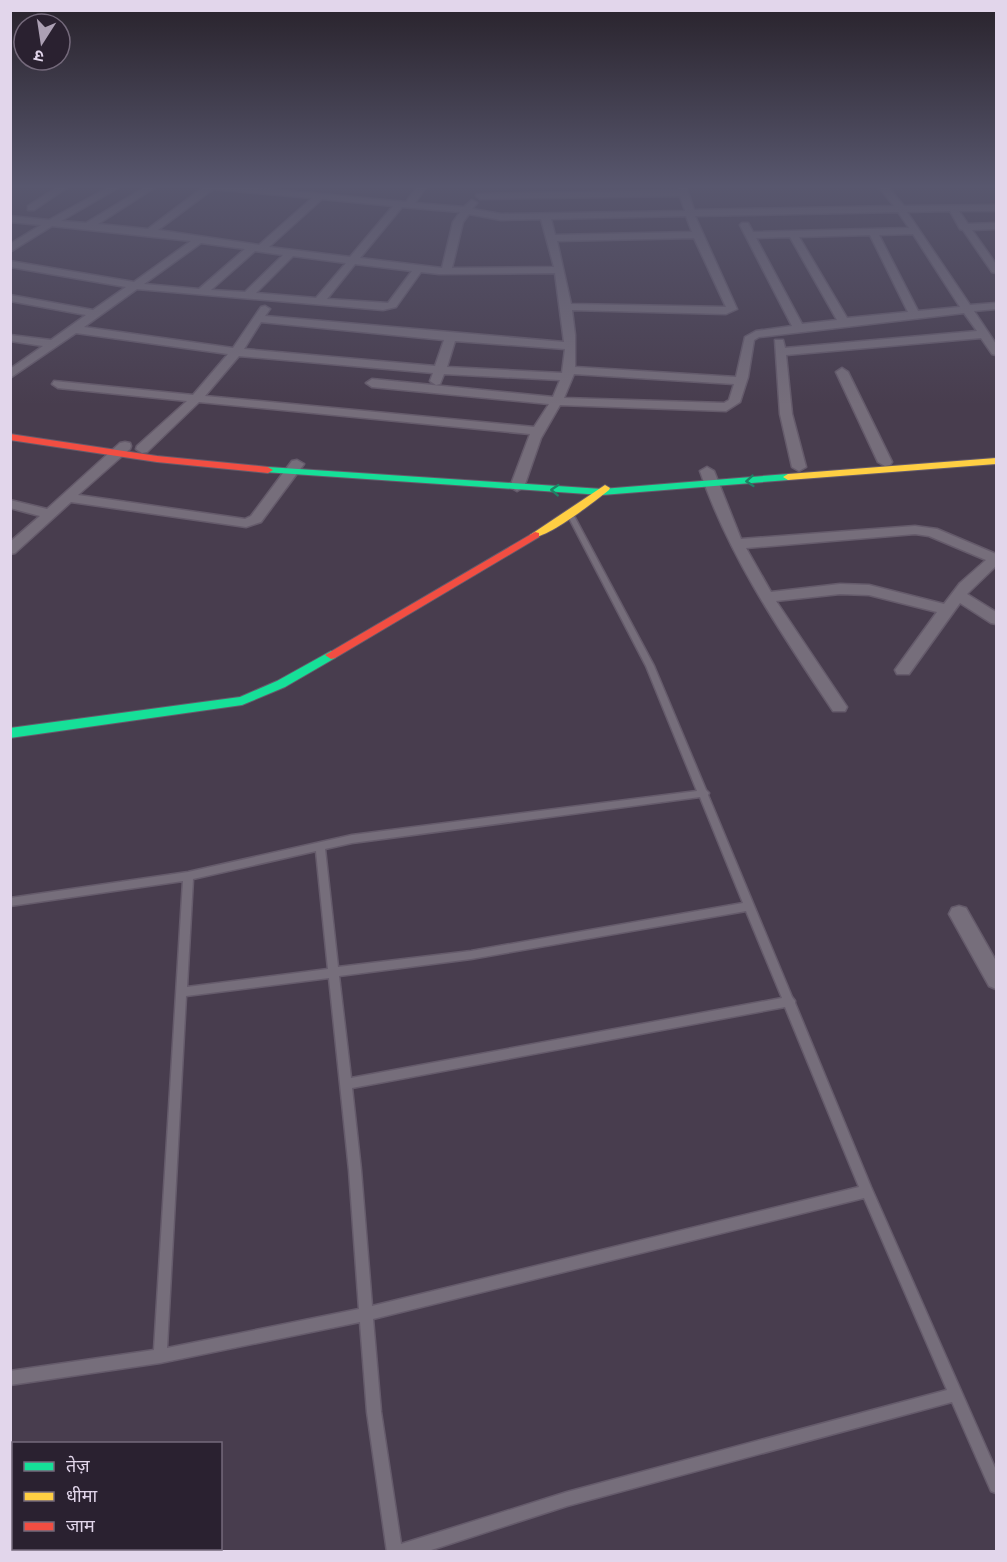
<svg xmlns="http://www.w3.org/2000/svg" width="1007" height="1562" viewBox="0 0 1007 1562" font-family="Lato,'Noto Sans Devanagari',sans-serif">
	<rect width="100%" height="100%" fill="#483d4e"/>
	<g fill="none" stroke-linecap="round" stroke-linejoin="round">
		<!-- lane casing -->
		<g stroke="#655b6b" stroke-width="3">
			<path id="lane" d="M570,512L573,514L654,666L706,790L709,793L708,795L792,997L795,1001V1003L871,1187L996,1470V1493L991,1491L952,1402L567,1506L425,1552H387L367,1412L360,1322L160,1363L10,1385V1371L154,1350L183,881L10,906V898L188,872L352,835L697,791L646,666L567,514ZM700,797L743,903L471,951L338,967L325,849L352,843ZM316,851L328,969L187,987L193,879ZM746,911L782,998L351,1078L339,976L471,959ZM329,978L349,1170L359,1309L167,1348L186,996ZM785,1007L859,1187L372,1306L361,1170L352,1088ZM864,1198L947,1390L567,1492L401,1544L381,1412L373,1319Z"/>
		</g>
		<!-- street casing -->
		<g stroke="#655b6b" stroke-width="3">
			<path id="street" d="M59,186H69L34,210H28V206Z
				M111,186H121L61,221L86,223L147,186H157L98,224L148,229L205,186H236L406,202L418,186H427L415,203L464,207L472,200L477,203L472,209L501,214L685,211L680,196L480,199L476,196L477,194L679,190L678,186H686L694,210L894,206L878,186H887L904,206L996,205V211H959L968,224L996,223V229L972,230L996,264V273L992,272L963,230L960,229L950,211L907,212L970,305L996,303V309L974,311L996,344V355L992,354L981,338L786,355L792,414L806,467L799,471L792,467L780,414L775,340H783L785,348L977,331L964,313L759,337L754,340L748,377L740,402L726,411L560,405L541,438L524,487L517,491L510,487L530,434L199,402L147,452L142,453L136,449L137,446L187,401L58,388L52,384L54,381L193,395L228,354L76,333L10,378V369L43,346L10,341V335L51,340L86,315L10,301V295L93,310L126,287L10,267V261L134,282L191,241L52,226L10,252V244L41,225L10,222V216L49,220ZM213,189L312,198L259,245L158,230ZM322,199L393,206L350,257L269,247ZM402,207L460,212L453,222L442,268L360,258ZM898,212L909,228L753,232L748,223H742L740,225L792,326L756,331L745,337L736,377L575,367V335L572,310L726,314L737,309L695,216ZM469,214L501,220L541,219L554,267L452,268L463,222ZM686,216L692,232L555,235L551,219ZM913,234L960,307L918,311L879,235ZM870,235L908,312L847,318L799,237ZM790,237L837,320L802,324L756,238ZM694,238L726,307L571,304L557,241ZM201,243L245,249L199,289L144,284ZM255,251L283,255L245,292L211,290ZM293,256L346,263L316,298L256,293ZM355,264L412,271L388,303L327,299ZM421,272L439,274L555,273L564,342L265,316L270,309L265,306L261,307L233,348L84,327L137,289L383,310L396,307ZM261,322L444,340L435,366L244,349ZM455,341L565,349L562,373L447,367ZM239,356L433,373L430,381L436,385L440,384L444,374L560,380L553,397L372,379L366,383L372,387L549,404L534,427L205,396ZM574,374L734,384L729,400L724,403L564,398Z
				M842,368L848,372L892,462L890,465L885,466L878,462L836,372Z
				M125,442L130,443L131,446L130,449L78,495L245,519L251,516L292,461L297,460L304,464L261,522L246,527L71,502L15,553L10,554V542L40,516L10,508V500L47,509L120,443Z
				M707,467L714,471L741,539L915,526L937,529L996,554V566L967,594L996,612V624L991,623L960,603L909,674H897L895,670L937,612L869,595L840,594L776,601L847,707L845,711H833C782,634 730,559 700,471ZM915,534L929,536L986,560L960,583L944,604L869,585L840,584L771,592L746,548Z
				M959,906L966,908L996,961V989L989,986L949,914L952,908Z"/>
		</g>
		<!-- fast casing -->
		<g stroke="#655b6b" stroke-width="2">
			<path id="fast" d="M268,467L602,489L788,474L793,477L788,480L602,495L264,472L263,470Z
				M331,651L335,652L337,655L335,658L285,687L242,705L10,738V728L240,697L277,681Z"/>
		</g>
		<!-- slow casing -->
		<g stroke="#655b6b" stroke-width="2">
			<path id="slow" d="M996,458V464L788,480L783,477L788,474Z
				M605,485L610,488L609,490C595,501 546,540 531,537L530,535Z"/>
		</g>
		<!-- jam casing -->
		<g stroke="#655b6b" stroke-width="2">
			<path id="jam" d="M10,434L157,456L268,467L273,470L268,473L157,462L10,440Z
				M535,532L539,533V537L335,658L331,659L325,655Z"/>
		</g>
		<!-- lane -->
		<use href="#lane" fill="#766e7b" fill-rule="evenodd"/>
		<!-- street -->
		<use href="#street" fill="#766e7b" fill-rule="evenodd"/>
		<!-- fast -->
		<use href="#fast" fill="#16e098" fill-rule="evenodd"/>
		<!-- slow -->
		<use href="#slow" fill="#ffcf43" fill-rule="evenodd"/>
		<!-- jam -->
		<use href="#jam" fill="#f24e42" fill-rule="evenodd"/>
	</g>
	<!-- one-way arrows -->
	<defs><path id="oneway-chevron" d="M-2-3.5L2.5 0L-2 3.5" fill="none" stroke-width="1.6" stroke-linecap="round" stroke-linejoin="round" transform="scale(1.5)"/></defs>
	<g stroke="#208064">
		<use href="#oneway-chevron" transform="translate(750 481) rotate(175)"/>
		<use href="#oneway-chevron" transform="translate(555 490) rotate(-177)"/>
	</g>
	<!-- sky -->
	<linearGradient id="sky" x2="0" y2="1"><stop stop-color="#28222b"/><stop offset="0.46" stop-color="#58576e"/><stop offset="1" stop-color="#58576e" stop-opacity="0"/></linearGradient>
	<rect width="1007" height="405" fill="url(#sky)"/>
	<!-- border -->
	<rect width="1007" height="1562" fill="none" stroke="#e2d6eb" stroke-width="24"/>
	<!-- legend -->
	<rect x="12" y="1442" width="210" height="108" fill="#2a2130" stroke="#74697b" stroke-width="1.5"/>
	<rect x="24" y="1462" width="30" height="9" fill="#16e098" stroke="#74697b" stroke-width="1.5"/>
	<text x="66" y="1472" font-size="18" fill="#e2d6eb">तेज़</text>
	<rect x="24" y="1492" width="30" height="9" fill="#ffcf43" stroke="#74697b" stroke-width="1.5"/>
	<text x="66" y="1502" font-size="18" fill="#e2d6eb">धीमा</text>
	<rect x="24" y="1522" width="30" height="9" fill="#f24e42" stroke="#74697b" stroke-width="1.5"/>
	<text x="66" y="1532" font-size="18" fill="#e2d6eb">जाम</text>
	<!-- north arrow -->
	<g transform="translate(42 42) rotate(192)"><circle r="28" fill="#2a2130" stroke="#74697b" stroke-width="1.5"/>
	<path d="M0-4.5L10 22L0 15L-10 22Z" fill="#aca0b4"/>
	<text y="-9" font-size="16" font-weight="bold" text-anchor="middle" fill="#e2d6eb">उ</text>
	</g>
</svg>
